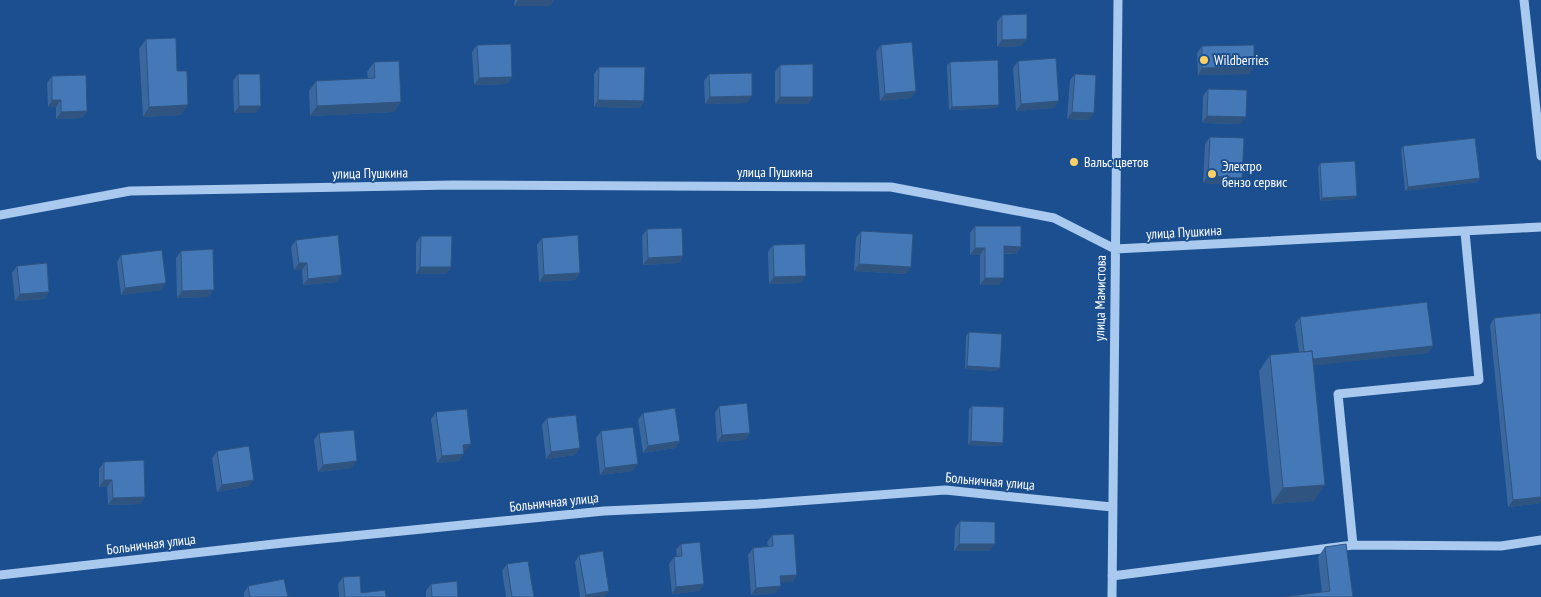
<svg xmlns="http://www.w3.org/2000/svg" width="1541" height="597" viewBox="0 0 1541 597" font-family="'PT Sans Narrow',sans-serif">
	<rect width="100%" height="100%" fill="#1b4f8f"/>
	<g fill="none" stroke-linecap="round" stroke-linejoin="round">
		<!-- minor -->
		<path stroke="#a9c9ee" stroke-width="9" d="M1524,0L1541,156
			M0,215L130,191L453,185L891,187L1054,218L1115,249L1541,227
			M1353,545L1501,546L1541,540
			M0,575L292,542L604,511L758,504L945,490L1112,507
			M1112,576L1353,545L1338,394L1479,380L1465,232
			M1112,597L1118,0"/>
	</g>
	<!-- wall -->
	<path fill="#3a679d" d="M515,0H554L550,6H514Z
		M1002,15L1022,46L997,47V22Z
		M146,39L177,71L181,115L143,117L139,49Z
		M477,45L512,77L507,84L474,85L472,52Z
		M881,45L916,91L911,98L880,101L876,52Z
		M1202,46L1249,74L1198,75L1197,53Z
		M1018,61L1054,108L1016,111L1013,68Z
		M374,62L394,112L310,116L309,91L316,81L368,79L367,72Z
		M950,62L997,108L949,110L947,65Z
		M780,65L813,97L808,104H775V72Z
		M599,67L644,101L640,108L594,107V74Z
		M238,74L256,113H234L233,81Z
		M709,74L747,103L705,104L704,81Z
		M1075,74L1089,120L1067,119L1070,80Z
		M52,76L87,111L82,118L56,119V107H48L47,83Z
		M1208,89L1241,124L1202,123L1203,96Z
		M1210,137L1242,178L1237,185L1203,183L1205,144Z
		M1403,146L1480,178L1477,182L1405,191L1401,150Z
		M1320,163L1354,199L1320,201L1318,167Z
		M975,226L1021,247L1016,254H1004L999,285H980V255H970V233Z
		M647,229L683,256L679,263L643,265L642,236Z
		M861,231L906,274L854,271L856,238Z
		M421,236L451,267L446,274H416V243Z
		M542,238L580,273L575,280L539,282L537,245Z
		M296,240L337,282L303,285L302,270H294L291,247Z
		M773,245L801,283L769,284L768,252Z
		M181,251L209,297L177,298L176,258Z
		M121,255L166,283L161,290L121,295L117,262Z
		M17,266L49,292L44,299L15,301L12,273Z
		M1541,313V503L1508,507L1490,325L1494,318Z
		M1300,317L1433,346L1428,353L1313,365L1314,501L1272,504L1259,371L1270,355L1299,352L1295,324Z
		M969,332L997,371L965,369L966,336Z
		M719,406L750,433L745,440L717,442L715,413Z
		M972,406L1003,443L1000,446L968,445L969,409Z
		M436,412L466,451H464L459,461L437,463L431,419Z
		M643,413L680,441L675,448L643,453L638,420Z
		M547,418L575,455L546,459L542,425Z
		M601,431L633,471L600,475L596,438Z
		M319,433L352,468L318,472L314,440Z
		M217,451L249,486L217,492L212,458Z
		M104,462L145,497L140,504L108,505L107,487H99V469Z
		M960,521L990,551H954L955,528Z
		M772,535L797,575L792,582H781L776,593L751,595L748,555L753,548L768,546L767,542Z
		M681,544L704,584L699,591L672,594L669,564L674,557L677,556L676,550Z
		M1325,547L1353,597L1322,592L1318,557Z
		M579,555L605,597H580L575,562Z
		M507,564L534,597H506L502,571Z
		M343,577L361,593L386,597H339L338,584Z
		M431,584L458,597H426V591Z
		M248,586L288,597H244V593Z"/>
	<!-- shaded-wall -->
	<path fill="#305480" d="M518,0H554L550,6H514Z
		M1027,39L1022,46L997,47L1002,40Z
		M1254,67L1249,74L1198,75L1202,68Z
		M512,77L507,84L474,85L479,78Z
		M916,91L911,98L880,101L885,94Z
		M752,96L747,103L705,104L710,97Z
		M780,97H813L808,104H775Z
		M52,100H61L56,107H48Z
		M598,100L644,101L640,108L594,107Z
		M1059,101L1054,108L1016,111L1021,104Z
		M401,102L394,112L310,116L317,106Z
		M188,105L181,115L143,117L149,107Z
		M999,105L997,108L949,110L952,107Z
		M239,106H261L256,113H234Z
		M87,111L82,118L56,119L61,112Z
		M1072,112L1094,113L1089,120L1067,119Z
		M1207,116L1246,117L1241,124L1202,123Z
		M1208,176L1242,178L1237,185L1203,183Z
		M1480,178L1477,182L1405,191L1408,187Z
		M1357,196L1354,199L1320,201L1322,198Z
		M1004,246L1021,247L1016,254L999,253Z
		M975,248H985L980,255H970Z
		M683,256L679,263L643,265L648,258Z
		M299,263H307L302,270H294Z
		M859,264L911,267L906,274L854,271Z
		M420,267H451L446,274H416Z
		M580,273L575,280L539,282L544,275Z
		M342,275L337,282L303,285L308,279Z
		M806,276L801,283L769,284L774,277Z
		M985,278H1004L999,285H980Z
		M166,283L161,290L121,295L125,288Z
		M214,290L209,297L177,298L182,291Z
		M49,292L44,299L15,301L20,294Z
		M1433,346L1428,353L1301,367L1306,360Z
		M967,366L1000,368L997,371L965,369Z
		M750,433L745,440L717,442L722,435Z
		M680,441L675,448L643,453L648,446Z
		M971,441L1003,443L1000,446L968,445Z
		M471,444L466,451L458,452L463,445Z
		M580,448L575,455L546,459L551,452Z
		M464,454L459,461L437,463L442,456Z
		M357,461L352,468L318,472L323,465Z
		M638,464L633,471L600,475L605,468Z
		M104,480H112L107,487H99Z
		M254,480L249,486L217,492L222,485Z
		M1325,485L1314,501L1272,504L1283,488Z
		M145,497L140,504L108,505L113,498Z
		M1541,497V503L1508,507L1513,500Z
		M959,544H995L990,551H954Z
		M797,575L792,582L775,583L780,576Z
		M704,584L699,591L672,594L676,587Z
		M781,586L776,593L751,595L756,588Z
		M609,591L605,597H585L586,595Z"/>
	<!-- building -->
	<path fill="#4478b7" stroke="#305480" d="M1027,14V39L1002,40V15Z
		M176,38L177,71H187L188,105L149,107L146,39Z
		M912,42L916,91L885,94L881,45Z
		M511,44L512,77L479,78L477,45Z
		M1254,45V67L1202,68V46Z
		M1056,58L1059,101L1021,104L1018,61Z
		M998,60L999,105L952,107L950,62Z
		M399,61L401,102L317,106L316,81L375,78L374,62Z
		M813,64V97H780V65Z
		M599,67H645L644,101L598,100Z
		M752,73V96L710,97L709,74Z
		M238,74H260L261,106H239Z
		M1075,74L1096,75L1094,113L1072,112Z
		M86,75L87,111L61,112V100H52V76Z
		M1208,89L1247,90L1246,117L1207,116Z
		M1210,137L1244,138L1242,178L1208,176Z
		M1475,138L1480,178L1408,187L1403,146Z
		M1355,161L1357,196L1322,198L1320,163Z
		M975,226H1021V247L1004,246V278H985V248H975Z
		M682,228L683,256L648,258L647,229Z
		M861,231L913,234L911,267L859,264Z
		M338,235L342,275L308,279L307,263H299L296,240Z
		M578,235L580,273L544,275L542,238Z
		M421,236H452L451,267H420Z
		M805,244L806,276L774,277L773,245Z
		M213,249L214,290L182,291L181,251Z
		M162,250L166,283L125,288L121,255Z
		M47,263L49,292L20,294L17,266Z
		M1427,302L1433,346L1313,359L1312,351L1304,352L1300,317Z
		M1541,313V497L1513,500L1494,318Z
		M969,332L1002,334L1000,368L967,366Z
		M1312,351L1325,485L1283,488L1270,355Z
		M747,403L750,433L722,435L719,406Z
		M972,406L1004,407L1003,443L971,441Z
		M675,408L680,441L648,446L643,413Z
		M467,409L471,444L463,445L464,454L442,456L436,412Z
		M576,415L580,448L551,452L547,418Z
		M633,427L638,464L605,468L601,431Z
		M354,430L357,461L323,465L319,433Z
		M249,446L254,480L222,485L217,451Z
		M144,460L145,497L113,498L112,480H104V462Z
		M960,521L995,522V544H959Z
		M794,534L797,575L780,576L781,586L756,588L753,548L773,546L772,535Z
		M700,542L704,584L676,587L674,557L682,556L681,544Z
		M1346,544L1353,597H1283L1330,591L1325,547Z
		M603,551L609,591L586,595L579,555Z
		M528,561L534,597H512L507,564Z
		M360,576L361,593L385,590L386,597H345L343,577Z
		M284,579L288,597H250L248,586Z
		M457,581L458,597H432L431,584Z"/>
	<!-- markers -->
	<g fill="#ffd166" stroke="#1b4f8f" stroke-width="2">
		<circle cx="1204" cy="60" r="5"/>
		<circle cx="1074" cy="162" r="5"/>
		<circle cx="1212" cy="174" r="5"/>
	</g>
	<g text-anchor="middle" stroke-width="4" stroke-linejoin="round" paint-order="stroke">
		<!-- poi labels -->
		<g font-size="14" fill="#fff" stroke="#1b4f8f" text-anchor="start">
			<text x="1214" y="65">Wildberries</text>
			<text x="1084" y="167">Вальс цветов</text>
			<text x="1222" y="171">Электро<tspan x="1222" dy="16">бензо сервис</tspan></text>
		</g>
		<!-- street labels -->
		<g font-size="14" fill="#fff" stroke="#1b4f8f">
			<text x="775" y="177">улица Пушкина</text>
			<text transform="translate(370 173) rotate(-1)" y="5">улица Пушкина</text>
			<text transform="translate(1184 232) rotate(-3)" y="5">улица Пушкина</text>
			<text transform="translate(1100 298) rotate(-89)" y="5">улица Мамистова</text>
			<text transform="translate(990 481) rotate(5)" y="5">Больничная улица</text>
			<text transform="translate(554 502) rotate(-6)" y="5">Больничная улица</text>
			<text transform="translate(151 544) rotate(-7)" y="5">Больничная улица</text>
		</g>
	</g>
</svg>
